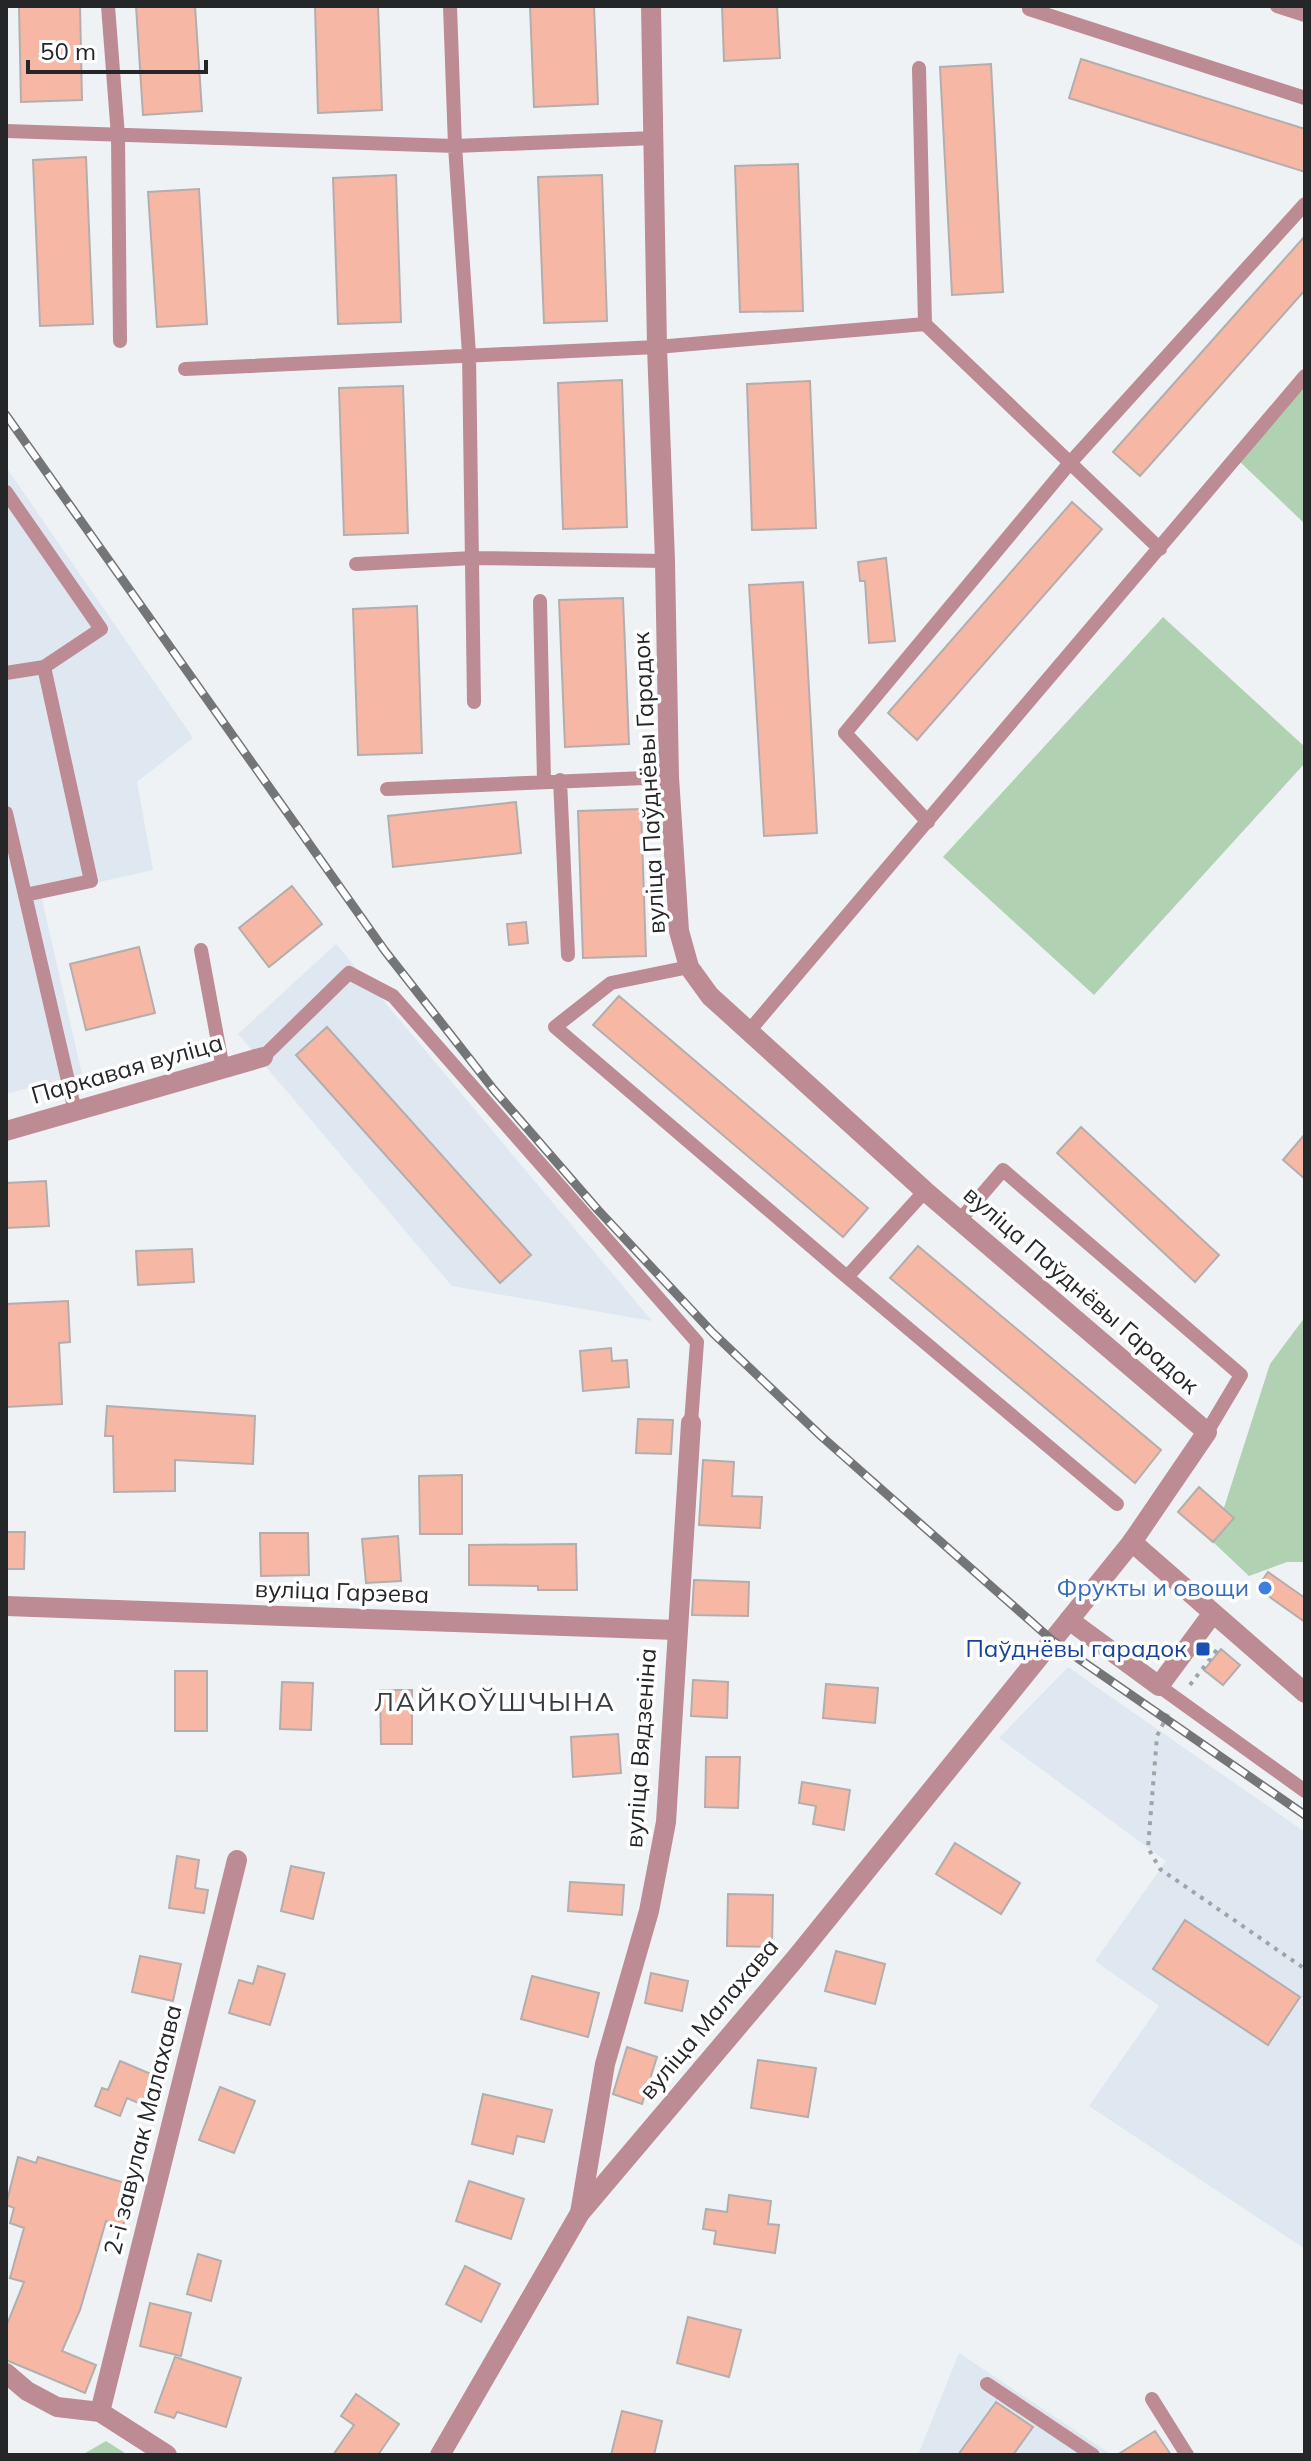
<svg xmlns="http://www.w3.org/2000/svg" width="1311" height="2461" viewBox="0 0 1311 2461" font-family="Mulish,sans-serif">
	<rect width="100%" height="100%" fill="#eff2f5"/>
	<!-- built -->
	<path fill="#dfe7f1" d="M6,467L193,738L137,782L153,870L41,895L82,1074L6,1094Z
		M336,944L652,1321L452,1286L238,1034Z
		M1068,1667L1305,1832V2249L1089,2106L1159,2006L1095,1961L1166,1861L999,1738Z
		M959,2353L1112,2455H918Z"/>
	<!-- green -->
	<path fill="#b0d1b2" d="M1305,385V524L1239,461Z
		M1163,617L1305,747V763L1094,995L943,857Z
		M1305,1317V1562H1287L1249,1576L1213,1542L1270,1364Z
		M106,2441L128,2455H82Z"/>
	<!-- building -->
	<path fill="#f6b8a5" stroke="#b3aead" stroke-width="2" d="M19,6H80L82,100L21,102Z
		M136,6H195L202,111L143,115Z
		M315,6H378L382,110L318,113Z
		M530,6H594L598,104L534,107Z
		M722,6H777L780,58L724,61Z
		M1081,59L1305,129V172L1069,98Z
		M991,64L1003,292L952,295L940,67Z
		M86,157L93,324L40,326L33,160Z
		M798,164L803,311L740,312L735,166Z
		M396,175L401,322L338,324L333,178Z
		M602,175L607,321L544,323L538,177Z
		M199,189L207,324L157,327L148,192Z
		M1305,236V290L1140,476L1113,452Z
		M622,380L627,527L563,529L558,383Z
		M810,381L816,528L752,530L747,384Z
		M403,386L408,533L344,535L339,388Z
		M1072,502L1102,529L917,740L888,713Z
		M886,558L895,641L869,643L865,581H860L858,562Z
		M803,582L817,833L764,836L749,585Z
		M623,598L629,744L565,747L559,600Z
		M417,606L422,753L358,755L353,609Z
		M516,802L521,853L393,867L388,816Z
		M641,809L646,956L583,958L578,811Z
		M292,886L322,924L269,967L239,928Z
		M526,922L528,943L509,945L507,924Z
		M139,947L155,1013L86,1030L70,964Z
		M619,996L868,1208L843,1237L593,1025Z
		M327,1027L531,1255L500,1283L296,1055Z
		M1081,1127L1219,1255L1195,1282L1057,1153Z
		M1305,1134V1179L1283,1160Z
		M46,1181L49,1226L6,1228V1183Z
		M918,1246L1161,1450L1135,1483L890,1278Z
		M192,1249L194,1282L138,1285L136,1251Z
		M68,1301L70,1342L59,1343L62,1404L6,1407V1304Z
		M611,1348L612,1361L627,1360L629,1387L583,1391L580,1351Z
		M107,1406L255,1416L253,1464L175,1460V1491L114,1492L113,1436H105Z
		M638,1419L673,1420L671,1454L636,1453Z
		M703,1460L734,1462L732,1496L762,1497L760,1528L699,1525Z
		M462,1475V1534H420L419,1476Z
		M1199,1487L1234,1518L1213,1542L1178,1512Z
		M6,1532H25L24,1569H6Z
		M260,1533H308L309,1575L261,1576Z
		M398,1536L401,1581L366,1583L362,1539Z
		M576,1544L577,1590H538V1586L469,1585V1545Z
		M1268,1572L1305,1598V1622L1257,1588Z
		M694,1580L749,1582L748,1616L692,1615Z
		M1221,1649L1240,1665L1223,1685L1204,1670Z
		M175,1671H207V1731H175Z
		M693,1680L728,1682L727,1718L691,1716Z
		M282,1682L313,1683L311,1730L280,1729Z
		M826,1684L878,1688L875,1723L823,1718Z
		M380,1690H412V1744H381Z
		M618,1734L621,1773L573,1777L571,1737Z
		M706,1757H740L738,1808L705,1807Z
		M802,1782L850,1790L844,1830L813,1824L816,1806L799,1803Z
		M955,1843L1020,1883L1001,1914L936,1874Z
		M177,1856L199,1860L195,1888L208,1890L204,1913L169,1908Z
		M291,1866L324,1873L313,1919L281,1911Z
		M570,1882L624,1885L622,1915L568,1911Z
		M728,1894L773,1895L772,1947L727,1946Z
		M1185,1920L1300,1997L1268,2045L1153,1969Z
		M836,1951L885,1964L875,2004L825,1991Z
		M140,1956L181,1964L173,2001L132,1992Z
		M258,1966L285,1974L270,2025L229,2013L239,1980L253,1984Z
		M651,1973L688,1981L682,2011L645,2003Z
		M532,1976L599,1993L588,2037L521,2019Z
		M627,2047L657,2057L642,2104L613,2094Z
		M758,2060L816,2068L808,2117L751,2108Z
		M120,2061L163,2079L150,2108L127,2098L120,2116L95,2106L102,2088L108,2090Z
		M220,2087L255,2101L234,2153L199,2140Z
		M483,2094L552,2110L544,2142L517,2136L513,2154L472,2144Z
		M18,2157L36,2163L38,2157L135,2186L123,2226L106,2221L80,2310L62,2351L96,2365L85,2393L6,2360V2327L24,2282L10,2278L24,2228L10,2223L14,2208L6,2205Z
		M469,2181L524,2199L511,2239L456,2221Z
		M729,2195L771,2201L768,2224L779,2225L775,2253L714,2244L716,2231L703,2229L706,2209L727,2212Z
		M198,2254L221,2261L211,2301L187,2294Z
		M465,2266L500,2284L481,2322L446,2304Z
		M150,2303L191,2313L181,2356L140,2346Z
		M688,2317L741,2330L729,2377L677,2363Z
		M175,2357L241,2378L226,2427L177,2412L174,2418L155,2412Z
		M356,2394L399,2424L378,2455H333L354,2425L341,2416Z
		M996,2402L1033,2427L1013,2455H958Z
		M622,2411L662,2421L654,2455H611Z
		M1155,2431L1171,2455H1117Z"/>
	<g fill="none" stroke-linecap="round" stroke-linejoin="round">
		<!-- path -->
		<path stroke="#a1a4a6" stroke-width="4" stroke-dasharray="4 6" stroke-linecap="butt" d="M1190,1685L1219,1647
			M1168,1714L1157,1736L1148,1848L1160,1869L1305,1969"/>
		<!-- service -->
		<path stroke="#bd8b93" stroke-width="14" d="M108,6L118,136L120,341
			M450,6L455,146L469,354L474,702
			M1277,6L1305,15
			M1029,9L1305,98
			M919,68L925,324L1160,549
			M6,131L455,146L654,138
			M185,369L657,347L925,324
			M6,492L101,629L44,667L6,673
			M356,564L473,558L665,561
			M540,601L544,781
			M560,780L568,955
			M387,789L669,777
			M6,813L75,1111
			M928,822L845,733L1069,464L1305,204
			M25,895L91,881L44,667
			M201,950L223,1069
			M689,967L611,983L555,1027L847,1277
			M749,1031L1305,376
			M263,1057L349,973L393,996L697,1342L691,1423
			M925,1191L847,1277L1117,1504
			M960,1220L1003,1170L1241,1375L1207,1432
			M1159,1686L1305,1791
			M987,2384L1093,2455
			M1152,2399L1187,2455"/>
		<!-- minor -->
		<path stroke="#bd8b93" stroke-width="20" d="M651,6L657,347L665,561L669,777L679,931L689,967L710,996L925,1191L1207,1432L1132,1542L1305,1693
			M6,1131L263,1057
			M6,1606L676,1630
			M1069,1620L1159,1686L1213,1613
			M580,2213L605,2064L649,1911L666,1822L691,1423
			M6,2373L27,2391L57,2407L100,2412L167,2455
			M100,2412L237,1860"/>
		<!-- tertiary -->
		<path stroke="#bd8b93" stroke-width="20" d="M440,2455L580,2213L795,1959L1132,1542"/>
		<!-- rail casing -->
		<g stroke="#737577" stroke-width="9">
			<path id="rail" d="M6,415L385,951L494,1090L598,1210L713,1333L821,1436L1053,1641L1305,1815"/>
		</g>
		<!-- rail -->
		<use href="#rail" stroke="#fff" stroke-width="6" stroke-dasharray="18" stroke-linecap="butt"/>
	</g>
	<!-- markers -->
	<circle fill="#3f7fe0" stroke="#fff" stroke-width="3" cx="1265" cy="1588" r="8"/>
	<rect fill="#1a4fb4" stroke="#fff" stroke-width="3" x="1195" y="1641" width="16" height="16" rx="4"/>
	<g text-anchor="middle" stroke-width="7" stroke-linejoin="round" paint-order="stroke">
		<!-- street labels -->
		<g font-size="24" fill="#252628" stroke="#fff">
			<text transform="translate(649 783) rotate(-93)" y="8">вуліца Паўднёвы Гарадок</text>
			<text transform="translate(127 1069) rotate(-16)" y="8">Паркавая вуліца</text>
			<text transform="translate(1081 1290) rotate(41)" y="8">вуліца Паўднёвы Гарадок</text>
			<text transform="translate(342 1592) rotate(2)" y="8">вуліца Гарэева</text>
			<text transform="translate(641 1748) rotate(-86)" y="8">вуліца Вядзеніна</text>
			<text transform="translate(709 2019) rotate(-50)" y="8">вуліца Малахава</text>
			<text transform="translate(143 2130) rotate(-76)" y="8">2-і завулак Малахава</text>
		</g>
		<!-- shop labels -->
		<g font-size="24" fill="#366cbe" stroke="#fff" text-anchor="end">
			<text x="1249" y="1596">Фрукты и овощи</text>
		</g>
		<!-- transit labels -->
		<g font-size="24" fill="#164399" stroke="#fff" text-anchor="end">
			<text x="1187" y="1657">Паўднёвы гарадок</text>
		</g>
		<!-- neighbourhood labels -->
		<g font-size="26" letter-spacing="2" fill="#393c3f" stroke="#fff">
			<text x="495" y="1711">ЛАЙКОЎШЧЫНА</text>
		</g>
	</g>
	<!-- border -->
	<rect width="1311" height="2461" fill="none" stroke="#252628" stroke-width="16"/>
	<!-- scale -->
	<path d="M28 60v12h178v-12" fill="none" stroke="#252628" stroke-width="4"/>
	<text x="40" y="60" font-size="24" fill="#252628" stroke="#ffffff" stroke-width="6" paint-order="stroke">50 m</text>
</svg>
